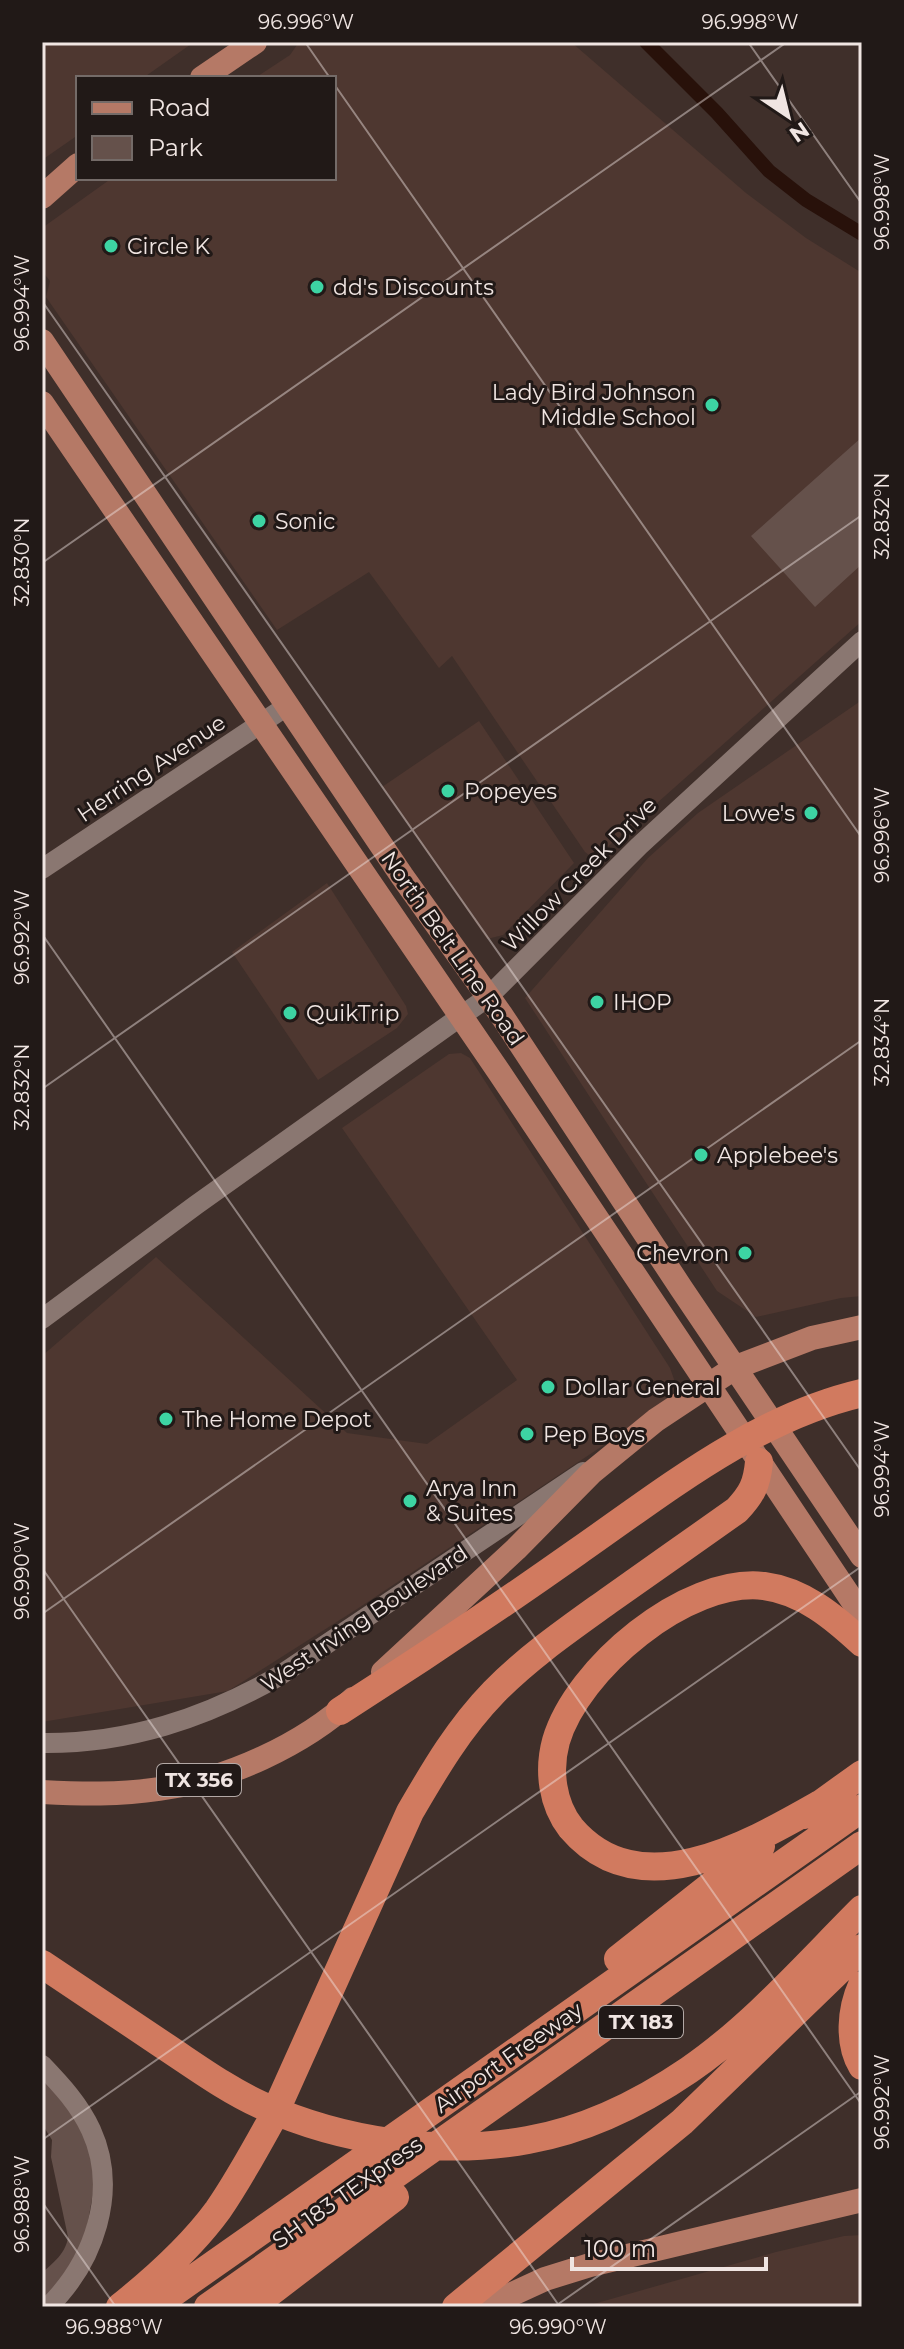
<svg xmlns="http://www.w3.org/2000/svg" width="904" height="2349" viewBox="0 0 904 2349" font-family="Montserrat,sans-serif">
	<rect width="100%" height="100%" fill="#3f2f2a"/>
	<!-- built -->
	<path fill="#4e3730" d="M42,42H194L143,78H78V135L42,160Z
		M299,42H571L746,193L806,238L862,273V621L594,859L585,852L452,656L439,668L369,572L277,630L46,297L50,281L42,271V228L112,178H334V78H255L290,55Z
		M862,700V1296L841,1298L756,1317L717,1291L525,998L648,858L698,813Z
		M479,721L574,863L503,935L487,939L382,787Z
		M327,883L406,1006L408,1014L397,1028L318,1080L232,952Z
		M461,1053L470,1058L670,1368L675,1382L671,1395L661,1407L357,1609L228,1691L42,1722V1356L156,1257L347,1433L427,1444L517,1380L342,1128L449,1054Z
		M862,2235V2307H583L776,2252L844,2236Z"/>
	<!-- green -->
	<path fill="#65514b" d="M862,437V564L815,607L751,536Z
		M42,2071L77,2113L97,2170L83,2250L42,2303V2273C54,2262 66,2253 68,2237L51,2157L52,2140L42,2124Z"/>
	<g fill="none" stroke-linecap="round" stroke-linejoin="round">
		<!-- canal -->
		<path stroke="#28110a" stroke-width="14" d="M646,42L717,113L769,171L806,200L862,234"/>
		<!-- minor -->
		<path stroke="#8a7771" stroke-width="20" d="M42,869L287,706
			M42,1319L196,1205L488,997L639,846L862,641
			M42,1743C128,1744 205,1718 279,1676L583,1472
			M42,2065C61,2085 79,2104 91,2130C119,2191 94,2262 48,2307"/>
		<!-- major -->
		<path stroke="#b57966" stroke-width="24" d="M202,78L255,42
			M42,197L78,165
			M42,341L402,876L502,1016L681,1288L862,1556
			M42,403L499,1072L862,1615
			M383,1672L516,1549L591,1473L656,1420L736,1367L812,1338L862,1327
			M42,1792C81,1794 120,1795 159,1789C227,1780 303,1745 353,1699
			M484,2307L545,2279L590,2265L862,2200"/>
		<!-- highway -->
		<path stroke="#d17a5f" stroke-width="28" d="M340,1711C420,1660 499,1607 577,1552C666,1490 755,1418 862,1393
			M820,1804C748,1845 639,1908 571,1828C552,1804 548,1770 556,1741C577,1669 686,1577 764,1586C803,1591 834,1617 862,1643
			M805,1815L862,1774
			M618,1959L761,1846
			M42,1964C82,1991 123,2018 163,2045C195,2066 226,2089 261,2105C343,2142 440,2156 528,2140C585,2130 642,2102 689,2070C753,2026 807,1964 862,1909
			M862,1985C851,2009 848,2043 862,2066
			M120,2307C155,2279 191,2247 218,2210C238,2181 255,2150 272,2119L410,1812C435,1769 459,1728 494,1692C527,1658 569,1629 608,1601C651,1571 694,1540 737,1510C752,1494 757,1484 759,1462
			M153,2307L862,1808
			M208,2307L862,1845
			M251,2307L395,2197
			M456,2307L682,2122L862,1948"/>
	</g>
	<!-- ticks -->
	<path fill="none" stroke="#f0e5e2" stroke-width="2" stroke-opacity="0.45" d="M305,42L330,78M748,42L862,204M334,84L862,838M42,301L862,1472M42,563L787,42M42,934L862,2105M42,1089L862,515M42,1568L560,2307M42,1614L862,1040M42,2140L862,1566M42,2202L116,2307M554,2307L862,2091"/>
	<!-- markers -->
	<g fill="#3dd4a3" stroke="#211917" stroke-width="3">
		<circle cx="111" cy="246" r="8"/>
		<circle cx="317" cy="287" r="8"/>
		<circle cx="712" cy="405" r="8"/>
		<circle cx="259" cy="521" r="8"/>
		<circle cx="448" cy="791" r="8"/>
		<circle cx="811" cy="813" r="8"/>
		<circle cx="597" cy="1002" r="8"/>
		<circle cx="290" cy="1013" r="8"/>
		<circle cx="701" cy="1155" r="8"/>
		<circle cx="745" cy="1253" r="8"/>
		<circle cx="548" cy="1387" r="8"/>
		<circle cx="166" cy="1419" r="8"/>
		<circle cx="527" cy="1434" r="8"/>
		<circle cx="410" cy="1501" r="8"/>
	</g>
	<g text-anchor="middle" stroke-width="6" stroke-linejoin="round" paint-order="stroke">
		<!-- shield labels -->
		<g fill="#211917" stroke="#b2a8a5" stroke-width="2">
			<rect x="157" y="1764" width="84" height="32" rx="6"/>
			<rect x="599" y="2006" width="84" height="32" rx="6"/>
		</g>
		<g font-size="20" font-weight="bold" fill="#f0e5e2">
			<text x="199" y="1787">TX 356</text>
			<text x="641" y="2029">TX 183</text>
		</g>
		<!-- poi labels -->
		<g font-size="22" fill="#f0e5e2" stroke="#211917" text-anchor="start">
			<text x="127" y="254">Circle K</text>
			<text x="333" y="295">dd's Discounts</text>
			<text x="696" y="400" text-anchor="end">Lady Bird Johnson<tspan x="696" dy="25">Middle School</tspan></text>
			<text x="275" y="529">Sonic</text>
			<text x="464" y="799">Popeyes</text>
			<text x="795" y="821" text-anchor="end">Lowe's</text>
			<text x="613" y="1010">IHOP</text>
			<text x="306" y="1021">QuikTrip</text>
			<text x="717" y="1163">Applebee's</text>
			<text x="729" y="1261" text-anchor="end">Chevron</text>
			<text x="564" y="1395">Dollar General</text>
			<text x="182" y="1427">The Home Depot</text>
			<text x="543" y="1442">Pep Boys</text>
			<text x="426" y="1496">Arya Inn<tspan x="426" dy="25">&amp; Suites</tspan></text>
		</g>
		<!-- street labels -->
		<g font-size="22" fill="#f0e5e2" stroke="#211917">
			<text transform="translate(151 768) rotate(-34)" y="8">Herring Avenue</text>
			<text transform="translate(579 874) rotate(-45)" y="8">Willow Creek Drive</text>
			<text transform="translate(453 948) rotate(55)" y="8">North Belt Line Road</text>
			<text transform="translate(364 1618) rotate(-34)" y="8">West Irving Boulevard</text>
			<text transform="translate(508 2057) rotate(-35)" y="8">Airport Freeway</text>
			<text transform="translate(347 2192) rotate(-35)" y="8">SH 183 TEXpress</text>
		</g>
	</g>
	<!-- border -->
	<rect width="904" height="2349" fill="none" stroke="#211917" stroke-width="88"/>
	<!-- legend -->
	<rect x="76" y="76" width="260" height="104" fill="#211917" stroke="#746b68" stroke-width="2"/>
	<rect x="92" y="102" width="40" height="12" fill="#b57966" stroke="#746b68" stroke-width="2"/>
	<text x="148" y="116" font-size="24" fill="#f0e5e2">Road</text>
	<rect x="92" y="136" width="40" height="24" fill="#65514b" stroke="#746b68" stroke-width="2"/>
	<text x="148" y="156" font-size="24" fill="#f0e5e2">Park</text>
	<!-- north arrow -->
	<g transform="translate(788 116) rotate(145)" stroke="#211917" stroke-width="6" paint-order="stroke">
	<path d="M0-6L14 30L0 20L-14 30Z" fill="#f0e5e2"/>
	<text y="-12" font-size="22" font-weight="bold" text-anchor="middle" fill="#f0e5e2">N</text>
	</g>
	<!-- scale -->
	<path d="M572 2257v12h194v-12" fill="none" stroke="#f0e5e2" stroke-width="4"/>
	<text x="584" y="2257" font-size="24" fill="#f0e5e2" stroke="#211917" stroke-width="6" paint-order="stroke">100 m</text>
	<rect x="44" y="44" width="816" height="2261" fill="none" stroke="#f0e5e2" stroke-width="3"/>
	<g font-size="20" text-anchor="middle" fill="#f0e5e2">
		<text x="306" y="29">96.996°W</text>
		<text x="750" y="29">96.998°W</text>
		<text transform="translate(882 202) rotate(-90)" y="7">96.998°W</text>
		<text transform="translate(22 303) rotate(-90)" y="7">96.994°W</text>
		<text transform="translate(882 516) rotate(-90)" y="7">32.832°N</text>
		<text transform="translate(22 562) rotate(-90)" y="7">32.830°N</text>
		<text transform="translate(882 835) rotate(-90)" y="7">96.996°W</text>
		<text transform="translate(22 937) rotate(-90)" y="7">96.992°W</text>
		<text transform="translate(882 1042) rotate(-90)" y="7">32.834°N</text>
		<text transform="translate(22 1087) rotate(-90)" y="7">32.832°N</text>
		<text transform="translate(882 1469) rotate(-90)" y="7">96.994°W</text>
		<text transform="translate(22 1571) rotate(-90)" y="7">96.990°W</text>
		<text transform="translate(882 2102) rotate(-90)" y="7">96.992°W</text>
		<text transform="translate(22 2204) rotate(-90)" y="7">96.988°W</text>
		<text x="114" y="2334">96.988°W</text>
		<text x="558" y="2334">96.990°W</text>
	</g>
</svg>
